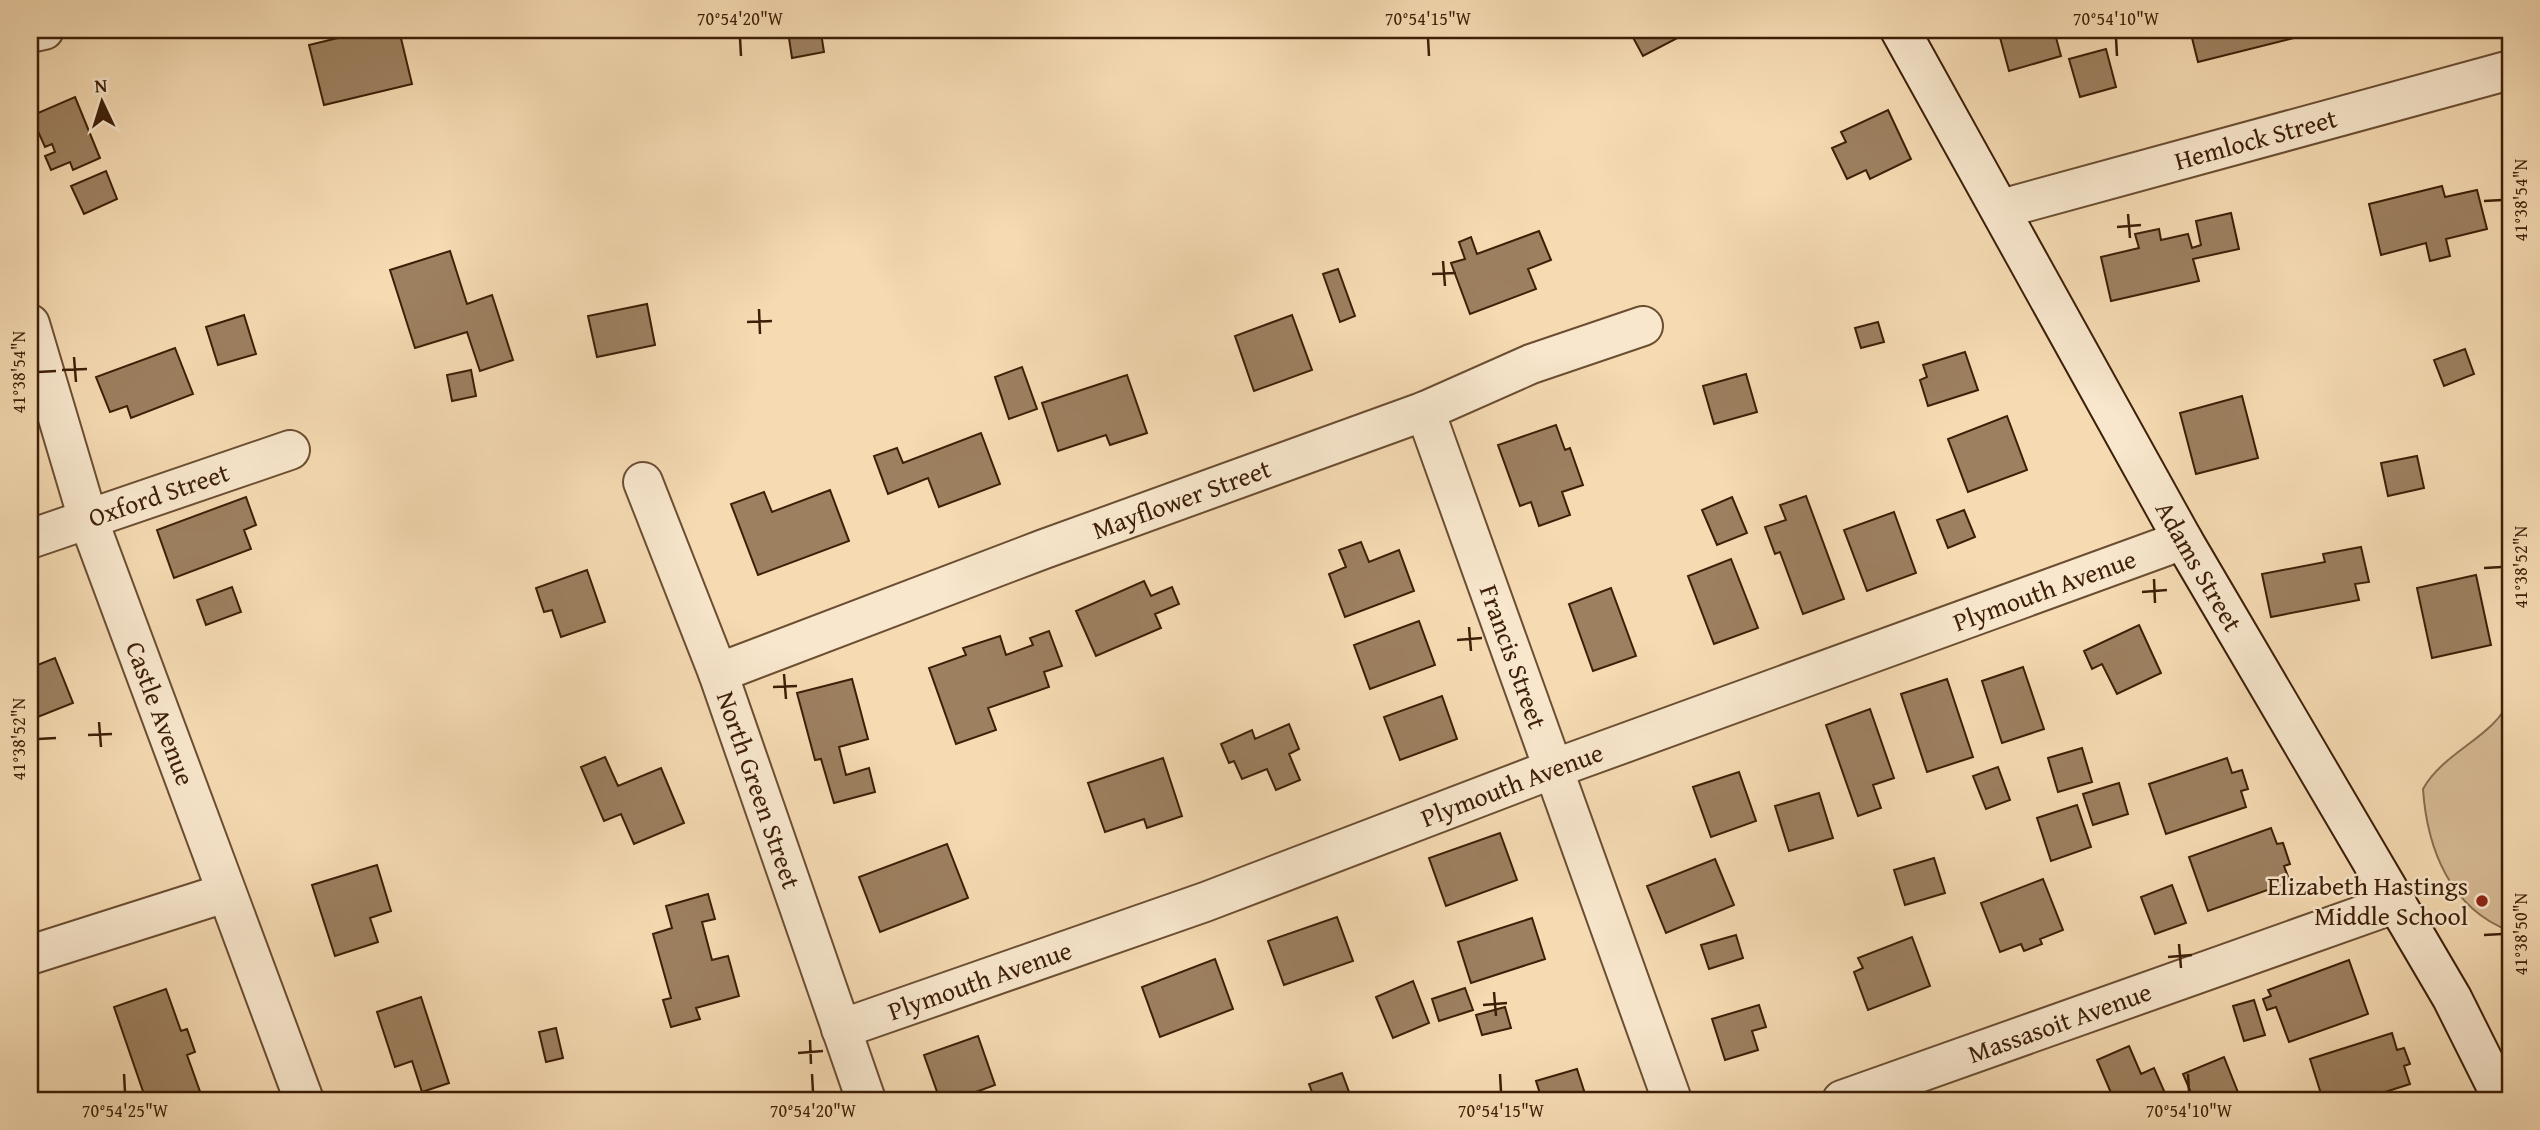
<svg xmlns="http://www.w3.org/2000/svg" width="2540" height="1130" viewBox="0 0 2540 1130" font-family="'Gentium Book Plus',serif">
	<rect width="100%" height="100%" fill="#f5dab2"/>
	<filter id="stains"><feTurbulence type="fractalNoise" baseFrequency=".00286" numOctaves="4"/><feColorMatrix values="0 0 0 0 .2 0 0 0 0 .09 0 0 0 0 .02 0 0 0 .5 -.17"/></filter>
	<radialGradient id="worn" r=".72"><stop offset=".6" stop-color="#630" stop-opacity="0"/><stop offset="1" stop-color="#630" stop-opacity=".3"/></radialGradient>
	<!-- green -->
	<path fill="#d6ba95" stroke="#8a6c4e" stroke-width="2" d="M2510,699V931C2450,909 2427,848 2423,789C2444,751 2495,737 2510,699Z"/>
	<!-- building -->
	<path fill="#9d8060" stroke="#3d1f07" stroke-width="2" d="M371,30H399L412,84L324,105L309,45Z
		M1629,30H1683L1685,34L1643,56Z
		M1998,30H2054L2061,56L2009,71Z
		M2190,30H2301L2302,36L2198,62Z
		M821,33L824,52L792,58L789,38Z
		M2106,49L2116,87L2080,97L2069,59Z
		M75,97L100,158L73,170L70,162L51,170L45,156L55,152L52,144L45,147L31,116Z
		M1888,110L1911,159L1870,179L1866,170L1847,179L1832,148L1846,142L1841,132Z
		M106,171L117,199L84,214L71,186Z
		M2442,186L2445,197L2477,190L2487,229L2446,239L2450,256L2430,261L2426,243L2381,255L2369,204Z
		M2231,213L2239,249L2193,259L2199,281L2111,301L2101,257L2139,248L2135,234L2159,229L2161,240L2188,234L2192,248L2201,245L2196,221Z
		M1539,231L1551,260L1528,269L1536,289L1470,314L1451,263L1465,259L1459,242L1471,237L1477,254Z
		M450,251L467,304L492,295L513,360L480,371L467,332L415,348L390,270Z
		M1338,269L1355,316L1340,322L1323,274Z
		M647,304L655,345L597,357L588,316Z
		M244,315L256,354L218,365L206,327Z
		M1292,315L1312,370L1254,391L1235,336Z
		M1878,322L1884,342L1861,348L1855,328Z
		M175,348L193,394L131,418L127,406L110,412L96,377Z
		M2465,349L2474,374L2444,386L2434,360Z
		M1965,352L1978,390L1928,406L1920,380L1927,377L1923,365Z
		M1022,367L1037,409L1009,419L995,377Z
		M471,370L476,396L452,401L447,375Z
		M1746,374L1757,412L1714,424L1703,386Z
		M1127,375L1147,433L1110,445L1106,435L1058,451L1042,403Z
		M2242,396L2258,458L2196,474L2180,413Z
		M2007,416L2027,470L1968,492L1948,439Z
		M1556,425L1565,450L1570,448L1583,485L1562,492L1570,515L1539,526L1531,502L1520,506L1498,445Z
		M981,433L1000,484L939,507L928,478L888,494L874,456L897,448L903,463Z
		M2417,456L2424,488L2388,496L2381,463Z
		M830,490L849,541L758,575L731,504L764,492L772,512Z
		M1806,496L1844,599L1803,614L1780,552L1775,554L1765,527L1786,520L1780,505Z
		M246,497L256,525L244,530L251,549L174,578L157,530Z
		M1732,497L1747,533L1717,545L1702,510Z
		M1964,510L1975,537L1948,548L1937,520Z
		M1894,512L1916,573L1867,591L1844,530Z
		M1361,542L1369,562L1399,550L1414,591L1345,617L1329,574L1346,567L1339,550Z
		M2361,547L2369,582L2355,584L2359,600L2271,617L2262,574L2325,562L2323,554Z
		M1731,559L1758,628L1714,644L1688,576Z
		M587,570L605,622L561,637L552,610L544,612L536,588Z
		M2476,575L2491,645L2432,658L2417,588Z
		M1144,581L1151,596L1172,587L1179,604L1155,614L1161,628L1096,656L1076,611Z
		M232,587L241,612L206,625L197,600Z
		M1611,588L1636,656L1593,671L1569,604Z
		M1419,621L1435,665L1370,689L1354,645Z
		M2139,625L2161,673L2117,694L2102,664L2092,669L2084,651Z
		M1049,631L1062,666L1044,672L1049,687L988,708L996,730L956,744L929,668L966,655L963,648L1000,636L1006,655L1033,645L1030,638Z
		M55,658L73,703L30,720V668Z
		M2023,667L2044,729L2002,743L1982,681Z
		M852,679L868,739L839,747L846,775L869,768L875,792L834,803L821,759L815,760L797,693Z
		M1947,679L1973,757L1927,772L1901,694Z
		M1442,696L1457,739L1400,760L1384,717Z
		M1870,709L1894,778L1873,785L1881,808L1858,816L1826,725Z
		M1289,724L1299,749L1289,754L1300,780L1276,790L1267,769L1242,779L1234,761L1229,763L1221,744L1252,730L1255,739Z
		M2082,748L2092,782L2058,792L2048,758Z
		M605,757L618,786L661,768L684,823L634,844L621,814L604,821L581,767Z
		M1163,758L1182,816L1147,828L1144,819L1105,832L1088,783Z
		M2227,758L2232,773L2242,770L2248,789L2241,791L2246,807L2166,834L2149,784Z
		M1998,767L2010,800L1986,809L1973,776Z
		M1739,772L1756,821L1711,837L1693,787Z
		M2119,783L2128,814L2093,825L2083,794Z
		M1819,793L1833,838L1789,851L1775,806Z
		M2077,805L2091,847L2051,861L2037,818Z
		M2271,828L2277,844L2283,843L2290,864L2284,866L2290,882L2208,911L2189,857Z
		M1500,833L1517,880L1446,906L1429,858Z
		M947,844L968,898L880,932L859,877Z
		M1934,858L1945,893L1905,905L1894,870Z
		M1715,859L1734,905L1666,933L1647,886Z
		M377,865L391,911L370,918L378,942L335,956L312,885Z
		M2043,879L2063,930L2040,939L2042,944L2024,951L2021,944L2000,952L1981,903Z
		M2172,885L2186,923L2155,934L2141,897Z
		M708,894L715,919L702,922L712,960L728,956L739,996L696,1008L700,1019L671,1027L663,1000L671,998L653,934L672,928L666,906Z
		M1337,917L1353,961L1284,985L1268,941Z
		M1532,918L1545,959L1471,983L1458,942Z
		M1736,935L1743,958L1709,969L1701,945Z
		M1912,937L1930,986L1868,1010L1854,972L1863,968L1858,958Z
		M1215,959L1233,1009L1160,1037L1142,987Z
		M2349,960L2368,1014L2289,1042L2276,1007L2267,1010L2263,999L2271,996L2268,990Z
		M1413,981L1429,1023L1393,1038L1376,997Z
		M1465,988L1473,1010L1439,1021L1432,999Z
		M166,989L181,1031L187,1029L195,1052L187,1055L203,1100H146L114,1007Z
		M421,997L449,1083L422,1092L412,1061L395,1067L377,1012Z
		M2254,1000L2265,1035L2244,1041L2233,1006Z
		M1759,1005L1766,1027L1752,1031L1758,1050L1725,1060L1712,1019Z
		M1505,1007L1511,1028L1482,1035L1476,1015Z
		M556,1028L563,1058L546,1062L539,1032Z
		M2392,1033L2397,1050L2404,1048L2410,1064L2404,1066L2410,1084L2360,1100H2323L2310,1059Z
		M978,1036L995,1085L976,1092L978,1100H960L959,1096L940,1100L924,1055Z
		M2129,1046L2141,1074L2154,1068L2168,1100H2114L2097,1060Z
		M2224,1057L2241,1100H2194L2183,1074Z
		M1577,1069L1587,1100H1542L1536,1081Z
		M1342,1073L1352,1100H1315L1309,1084Z"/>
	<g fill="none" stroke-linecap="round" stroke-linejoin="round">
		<!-- street casing -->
		<g stroke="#6b4e32" stroke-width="42">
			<g id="street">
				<path d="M30,33L44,30"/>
				<path id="s1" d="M2001,209L2510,70"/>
				<path id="s2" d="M30,324L88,519L304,1100"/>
				<path id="s3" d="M1425,411L1672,1100"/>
				<path id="s4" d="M643,482L718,673L866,1100"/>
				<path id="s5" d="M30,539L290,450"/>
				<path id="s6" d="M718,673L1044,549L1425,411L1531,364L1643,326"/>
				<path d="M30,955L225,893"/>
				<path id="s7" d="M841,1029L1205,902L1553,769L2183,540"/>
				<path id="s8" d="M1842,1100L2397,903"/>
			</g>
		</g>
		<!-- secondary casing -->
		<g stroke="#3d1f07" stroke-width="42">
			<g id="secondary">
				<path id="s9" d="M1900,30L2183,540L2452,998L2503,1100"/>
			</g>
		</g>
		<!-- street -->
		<use href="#street" stroke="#f8e7cd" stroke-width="38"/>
		<!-- secondary -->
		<use href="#secondary" stroke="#f8e7cd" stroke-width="38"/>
	</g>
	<!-- ticks -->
	<path fill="none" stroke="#3d1f07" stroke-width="2.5" d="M740,38L741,56M1428,38L1429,56M2116,38L2117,56M2484,201L2502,200M2128,214L2130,238M2117,227L2141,225M1443,261L1445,286M1432,274L1456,273M759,309L760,334M747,322L772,321M74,357L76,382M62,370L87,369M38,372L56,371M2484,568L2502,567M2154,579L2155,603M2142,592L2167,590M1469,627L1471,651M1457,640L1482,638M784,674L786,699M773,687L797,686M99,722L101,747M88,735L112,734M38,739L56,738M2484,935L2502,934M2179,944L2181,968M2168,957L2192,955M1494,992L1496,1016M1483,1005L1507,1003M810,1040L811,1064M798,1053L823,1051M124,1074L125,1092M812,1074L813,1092M1500,1074L1501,1092M2188,1074L2189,1092"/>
	<!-- markers -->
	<circle fill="#8f2418" stroke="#f8e7cd" stroke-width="2.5" cx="2482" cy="901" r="7"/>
	<g text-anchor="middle" stroke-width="5" stroke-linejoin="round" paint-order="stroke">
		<!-- street labels -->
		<g font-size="26" fill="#3d1f07" stroke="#f8e7cd">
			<text dy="9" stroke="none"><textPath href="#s1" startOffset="264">Hemlock Street</textPath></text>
			<text dy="9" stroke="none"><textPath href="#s5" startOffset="136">Oxford Street</textPath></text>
			<text dy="9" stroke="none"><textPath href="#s6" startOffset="495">Mayflower Street</textPath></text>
			<text dy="9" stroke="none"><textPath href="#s9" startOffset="614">Adams Street</textPath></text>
			<text dy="9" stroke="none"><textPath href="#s7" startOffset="1281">Plymouth Avenue</textPath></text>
			<text dy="9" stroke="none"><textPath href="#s3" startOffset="261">Francis Street</textPath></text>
			<text dy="9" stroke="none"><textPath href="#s2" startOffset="411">Castle Avenue</textPath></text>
			<text dy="9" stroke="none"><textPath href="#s7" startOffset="714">Plymouth Avenue</textPath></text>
			<text dy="9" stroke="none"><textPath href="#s4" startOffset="329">North Green Street</textPath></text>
			<text dy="9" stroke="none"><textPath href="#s7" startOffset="147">Plymouth Avenue</textPath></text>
			<text dy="9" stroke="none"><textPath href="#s8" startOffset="231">Massasoit Avenue</textPath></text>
		</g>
		<!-- poi labels -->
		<g font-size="26" fill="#3d1f07" stroke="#f8e7cd" text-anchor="end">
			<text x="2468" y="895">Elizabeth Hastings<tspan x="2468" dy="30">Middle School</tspan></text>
		</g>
	</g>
	<!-- margin -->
	<rect width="2540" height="1130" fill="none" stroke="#f5dab2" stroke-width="77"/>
	<!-- north arrow -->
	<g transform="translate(102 102) rotate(356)" stroke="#f8e7cd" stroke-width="5" paint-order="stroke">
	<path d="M0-5L12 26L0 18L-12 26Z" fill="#3d1f07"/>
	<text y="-10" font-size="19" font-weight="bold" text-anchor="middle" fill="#3d1f07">N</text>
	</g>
	<rect x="38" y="38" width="2464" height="1054" fill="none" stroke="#3d1f07" stroke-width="2.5"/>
	<g font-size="18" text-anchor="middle" fill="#3d1f07">
		<text x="740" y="25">70°54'20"W</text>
		<text x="1428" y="25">70°54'15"W</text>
		<text x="2116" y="25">70°54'10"W</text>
		<text transform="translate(2521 200) rotate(-90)" y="6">41°38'54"N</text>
		<text transform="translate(19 372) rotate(-90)" y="6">41°38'54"N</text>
		<text transform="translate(2521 567) rotate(-90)" y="6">41°38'52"N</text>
		<text transform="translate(19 739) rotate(-90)" y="6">41°38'52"N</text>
		<text transform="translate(2521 934) rotate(-90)" y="6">41°38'50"N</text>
		<text x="125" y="1117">70°54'25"W</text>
		<text x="813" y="1117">70°54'20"W</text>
		<text x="1501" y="1117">70°54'15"W</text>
		<text x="2189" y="1117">70°54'10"W</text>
	</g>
	<rect width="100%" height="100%" filter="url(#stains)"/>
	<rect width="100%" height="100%" fill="url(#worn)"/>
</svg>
